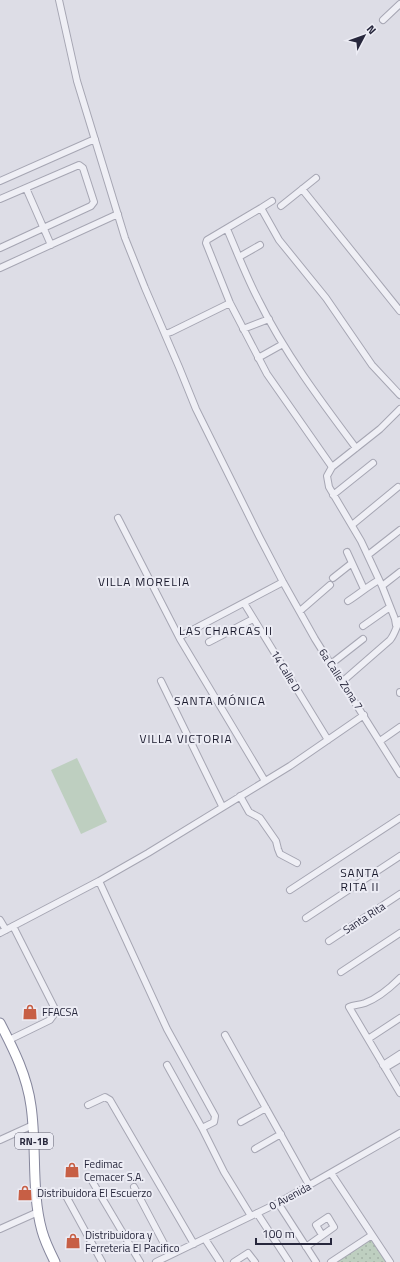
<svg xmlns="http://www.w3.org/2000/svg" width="400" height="1262" viewBox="0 0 400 1262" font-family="'Titillium Web',sans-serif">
	<defs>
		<pattern id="park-dots" width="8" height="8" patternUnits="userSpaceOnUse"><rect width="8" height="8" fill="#becfc0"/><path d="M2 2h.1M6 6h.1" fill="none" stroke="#a3b2a6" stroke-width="1.8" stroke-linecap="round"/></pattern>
	</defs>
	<rect width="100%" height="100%" fill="#dddde6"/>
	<!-- park -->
	<path fill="url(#park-dots)" d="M372,1237L388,1262H333Z"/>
	<!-- pitch -->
	<path fill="#becfc0" d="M77,758L107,822L81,834L51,770Z"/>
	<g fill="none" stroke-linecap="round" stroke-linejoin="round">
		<!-- minor casing -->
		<g stroke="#a6a6b3" stroke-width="8">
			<path id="minor" d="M59,0L77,81L125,238L145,288L179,367L196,409L260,538L283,582L315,639L400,774
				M383,20L400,4
				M0,181L95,139
				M26,188L51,245
				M302,189L400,311
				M0,199L79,165L83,168L94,202L91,206L0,248
				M272,201L261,208L207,240L206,243L230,303L267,374L332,467
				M281,206L316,178
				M261,208L279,240L326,298L372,365L400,395
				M227,229C237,252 246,276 258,299C284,352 320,400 356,448
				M239,257L260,245
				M0,268L118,214
				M243,329L269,319
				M165,334L171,332L230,303
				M258,358L283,344
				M333,495L373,463
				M118,518L180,639L265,781
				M352,525L398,487
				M347,552L364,589
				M368,555L400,530
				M333,578L352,563
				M382,586L400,572
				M348,601C359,594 368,586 379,580
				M244,603L328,740
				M300,611L330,585
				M396,625L395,619L382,586L361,541L329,487L327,476L332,467L380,429L400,409
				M363,626L390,607
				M179,637L283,582
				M209,642L253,619
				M331,664L363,639
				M161,681L222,806
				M343,681L390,640C395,634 396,627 400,620
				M400,692V693
				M380,741L400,727
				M240,796L249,812L260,818L276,841L278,849L280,854L297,863
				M99,881L167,1029L215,1116L214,1122L202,1128
				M290,890L400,818
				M306,918L400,856
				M0,920L6,930
				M0,933L99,881L148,853L290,766L364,715
				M329,941L400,894
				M341,972L400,933
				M400,978C390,988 378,998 365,1003C359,1005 354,1005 349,1007L400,1093
				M225,1035L309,1185
				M368,1039L400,1018
				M9,1040L50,1020L55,1013L54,1007L13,926
				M167,1065L202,1128L224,1172L251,1216
				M383,1065L400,1054
				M385,1068L400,1059
				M88,1105L105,1097L110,1100L194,1244
				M241,1122L266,1108
				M0,1140L33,1125
				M255,1149L281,1134
				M331,1173L390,1262
				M92,1181L140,1262
				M134,1187L170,1255
				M66,1196L102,1262
				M278,1203L316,1262
				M257,1213L289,1262
				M0,1229L38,1212
				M205,1239L220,1262
				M306,1247L334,1227L328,1217L316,1225L322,1235
				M156,1262L278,1203L400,1133
				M234,1262L248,1253L255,1262
				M331,1262L372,1235"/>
		</g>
		<!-- highway casing -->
		<g stroke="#85869c" stroke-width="11">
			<path id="highway" d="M0,1023C14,1050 27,1076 31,1106C37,1147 31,1192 42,1231C45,1242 50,1252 55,1262"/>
		</g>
		<!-- minor -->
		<use href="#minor" stroke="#efeff5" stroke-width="6"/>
		<!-- highway -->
		<use href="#highway" stroke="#fff" stroke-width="9"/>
	</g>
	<!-- icons -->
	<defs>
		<g id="shop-bare" transform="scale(1.2)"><path d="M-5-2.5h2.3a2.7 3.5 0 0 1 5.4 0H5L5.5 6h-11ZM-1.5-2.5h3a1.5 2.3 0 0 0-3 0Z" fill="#c75f45" stroke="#ececf4" stroke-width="2.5" paint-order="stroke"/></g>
	</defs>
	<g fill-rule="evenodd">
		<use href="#shop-bare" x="30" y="1012"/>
		<use href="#shop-bare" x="72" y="1170"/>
		<use href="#shop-bare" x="25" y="1193"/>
		<use href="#shop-bare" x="73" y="1241"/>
	</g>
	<g text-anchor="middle" stroke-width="4" stroke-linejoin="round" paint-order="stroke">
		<!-- shield labels -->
		<rect fill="#ececf4" stroke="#626273" stroke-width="1" x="15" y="1133" width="38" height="16" rx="3"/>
		<g font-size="10" font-weight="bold" fill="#27273c">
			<text x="34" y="1145">RN-1B</text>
		</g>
		<!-- street labels -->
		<g font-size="11" fill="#27273c" stroke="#ececf4">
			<text transform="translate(286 671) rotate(59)" y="4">14 Calle D</text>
			<text transform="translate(341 679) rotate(57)" y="4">6a Calle Zona 7</text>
			<text transform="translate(364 918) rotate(-33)" y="4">Santa Rita</text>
			<text transform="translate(290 1196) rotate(-28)" y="4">0 Avenida</text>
		</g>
		<!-- poi labels -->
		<g font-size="11" fill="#27273c" stroke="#ececf4" text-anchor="start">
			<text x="42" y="1016">FFACSA</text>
			<text x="84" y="1168">Fedimac<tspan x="84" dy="13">Cemacer S.A.</tspan></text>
			<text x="37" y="1197">Distribuidora El Escuerzo</text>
			<text x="85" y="1239">Distribuidora y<tspan x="85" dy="13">Ferreteria El Pacifico</tspan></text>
		</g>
		<!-- neighbourhood labels -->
		<g font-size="12" letter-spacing="1" fill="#19192c" stroke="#ececf4">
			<text x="144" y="586">VILLA MORELIA</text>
			<text x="226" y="635">LAS CHARCAS II</text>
			<text x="220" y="705">SANTA MÓNICA</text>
			<text x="186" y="743">VILLA VICTORIA</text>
			<text x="360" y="877">SANTA<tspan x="360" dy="14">RITA II</tspan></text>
		</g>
	</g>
	<!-- north arrow -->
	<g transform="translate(364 36) rotate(49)" stroke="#ececf4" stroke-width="3" paint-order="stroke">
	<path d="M0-3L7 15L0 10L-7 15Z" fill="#27273c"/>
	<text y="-6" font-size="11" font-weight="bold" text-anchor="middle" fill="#27273c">N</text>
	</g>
	<!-- scale -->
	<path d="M256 1238v6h75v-6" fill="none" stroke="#27273c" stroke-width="2"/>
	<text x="262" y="1238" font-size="12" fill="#27273c" stroke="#ececf4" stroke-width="3" paint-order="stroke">100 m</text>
</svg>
